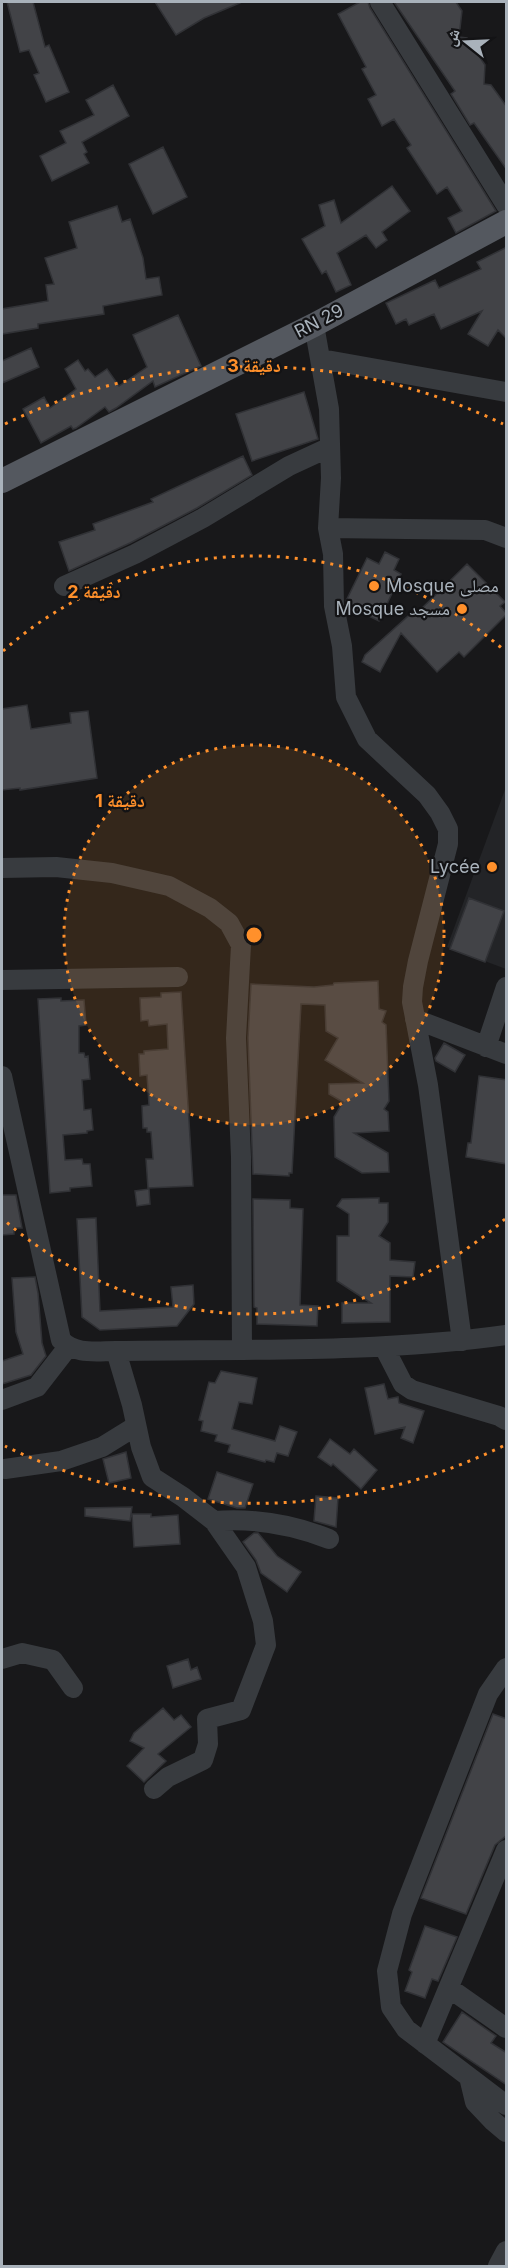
<svg xmlns="http://www.w3.org/2000/svg" width="508" height="2268" viewBox="0 0 508 2268" font-family="Inter,'Noto Naskh Arabic',sans-serif">
	<rect width="100%" height="100%" fill="#18181a"/>
	<!-- built -->
	<path fill="#232427" d="M506,787V969L447,947Z"/>
	<!-- building -->
	<path fill="#424347" stroke="#313236" stroke-width="1.5" d="M7,2H33L45,47L49,45L69,92L46,102L34,75L39,73L29,50L20,52Z
		M155,2H242L204,18L176,35Z
		M360,2H368L370,8L496,211L456,233L448,218L462,211L447,187L437,194L407,148L411,145L394,119L382,126L368,99L376,95L362,69L366,67L338,14Z
		M394,2H456L462,11L459,37L467,38L485,65L484,84L491,85L507,107V170L474,123L470,125L451,94L455,91Z
		M113,85L129,116L82,142L87,152L84,154L89,163L52,181L40,156L66,143L60,131L94,115L86,100Z
		M163,147L187,197L153,214L129,164Z
		M392,186L410,211L382,232L387,240L376,248L366,235L337,253L351,285L336,292L326,271L322,274L302,239L325,226L319,205L334,200L341,223Z
		M117,206L122,222L130,219L143,258L146,279L159,277L162,295L103,306L104,314L38,324V328L2,334V309L48,301L46,285L54,284L45,258L77,248L69,222Z
		M507,247V339L498,330L488,346L468,334L482,311L441,329L434,314L409,325L406,319L396,324L386,303L435,280L439,288L481,269L477,262Z
		M178,315L201,366L155,387L153,381L116,408L109,412L105,407L76,428L73,429L71,426L41,443L23,409L44,397L50,408L76,389L65,369L78,360L85,371L88,369L95,377L107,369L119,386L147,367L133,335Z
		M31,348L39,367L2,383V361Z
		M304,392L318,439L252,461L236,414Z
		M243,456L252,475L197,508L130,543L69,571L59,542L95,530L93,524L153,502L151,499Z
		M385,552L399,559L394,570L401,574L379,621L346,605V601L367,558L379,564Z
		M467,564L505,602L500,606L507,614L464,657L459,652L437,672L401,633L380,672L362,662L365,655L416,609L418,612Z
		M27,705L31,729L71,723L70,713L88,711L97,778L20,790V788L2,790V709Z
		M469,898L504,911L485,962L450,949Z
		M378,981L379,1009L386,1011L382,1022L386,1025L389,1101L384,1109L388,1112L389,1131L354,1133L388,1153L389,1172L362,1173L335,1157L334,1117L343,1102L329,1094V1084L363,1083L325,1060L338,1038L326,1031L325,1005L301,1004L292,1173H289V1176L253,1174L248,1038L251,984L314,987L333,985L334,983Z
		M181,992L193,1186L148,1188L146,1159H153L151,1132H147V1128H143L142,1106L149,1105L147,1075L140,1076L139,1054H144V1051L168,1049L167,1024L149,1026L148,1020L141,1021L140,998L161,997V993Z
		M61,998V1001L84,1000L86,1025L79,1026V1053H84L85,1057L88,1056L90,1079L82,1080L84,1110L91,1109L93,1130L87,1131V1133L63,1135L65,1160L82,1159L83,1164H90L92,1186L70,1188V1191L50,1193L38,999Z
		M444,1043L465,1055L455,1072L436,1061L435,1058Z
		M479,1076L507,1080V1164L466,1157L468,1143H471Z
		M149,1189L150,1204L137,1206L135,1191Z
		M2,1195H16L22,1228H14V1234L2,1235Z
		M379,1198V1203H388V1222L379,1236L390,1243V1260L415,1262L413,1277L390,1276V1322L342,1323V1303H371L337,1281V1236H349V1214L337,1206L342,1199Z
		M253,1199L290,1200V1208L303,1209L300,1305L318,1306L317,1326L257,1324V1308L254,1307Z
		M96,1218L100,1311L173,1307L171,1287L193,1285L194,1304L177,1326L100,1330L82,1317L77,1219Z
		M35,1277L38,1293L42,1343L46,1356L31,1375L2,1384V1361L23,1354L16,1332L12,1278Z
		M221,1371L257,1378L252,1404L239,1402L232,1429L275,1441L280,1426L297,1432L288,1456L277,1453L274,1462L266,1460L265,1462L228,1452L230,1445L215,1441L217,1435L201,1431L203,1421L199,1420L209,1382L215,1383Z
		M384,1384L388,1399L398,1397L399,1403L424,1411L413,1443L401,1438L405,1427L375,1434L365,1388Z
		M330,1439L350,1454L354,1449L377,1470L361,1489L333,1464L331,1466L318,1457Z
		M126,1452L131,1478L109,1483L103,1459Z
		M217,1472L253,1484L245,1508H237L208,1499Z
		M316,1496L338,1498L336,1527L314,1521Z
		M132,1507L130,1521L85,1516V1508Z
		M132,1514H151V1517L178,1515L180,1544L134,1547Z
		M254,1533H258L277,1556L301,1572L287,1592L261,1573L256,1560L243,1542Z
		M188,1659L191,1670L197,1667L201,1679L173,1688L167,1666Z
		M163,1708L174,1720L181,1715L191,1727L158,1754L166,1761L144,1782L127,1766L144,1748L130,1741L134,1733Z
		M493,1714L507,1719V1835L495,1845L466,1914L421,1898Z
		M425,1926L457,1937L438,1981L432,1979L425,1998L405,1991L412,1972L409,1970Z
		M462,2012L496,2036L491,2043L507,2053V2085L443,2042Z"/>
	<g fill="none" stroke-linecap="round" stroke-linejoin="round">
		<!-- minor -->
		<path stroke="#383b3f" stroke-width="20" d="M380,2L506,205
			M314,325L329,409L331,478L328,528L333,554L334,606L342,646L346,697L367,739L427,795L440,813L448,829V844L418,961L413,987L412,1002L428,1085L462,1341
			M321,359L506,392
			M328,528L485,530L506,538
			M64,586L135,554L203,518L289,466L330,447
			M2,868L56,867L112,873L169,886L210,908L229,923L241,945L236,1038L241,1157L242,1350
			M2,980L178,977
			M415,1019L506,1054
			M486,1047L506,987
			M2,1076L61,1340C75,1355 96,1351 116,1351C246,1349 377,1353 506,1335
			M384,1347L403,1384L412,1390L499,1416L506,1420
			M116,1351L132,1405L141,1447L152,1477L183,1497L214,1521
			M2,1400L37,1387L68,1347
			M5,1469L61,1461L102,1447L136,1426
			M2,1659L22,1653L53,1660L73,1688
			M506,1668L488,1694L402,1914L387,1971L391,2007L406,2029L506,2105
			M154,1789L168,1777L203,1760L208,1744L207,1719L241,1710L266,1645L263,1621L246,1567L214,1521C255,1518 292,1524 329,1539
			M449,1988L506,2028
			M425,2044L506,1850
			M469,2077L475,2102L493,2121L506,2132
			M498,2266L506,2251"/>
		<!-- major -->
		<path stroke="#54585f" stroke-width="24" d="M2,481L314,325L506,222"/>
	</g>
	<!-- distance rings -->
	<circle cx="254" cy="935" r="190" fill="#ff902b" fill-opacity=".12"/>
	<g fill="none" stroke="#ff902b" stroke-width="3" stroke-dasharray="3 6">
		<circle cx="254" cy="935" r="190"/>
		<path d="M505 1219A379 379 0 0 1 3 1219M3 651A379 379 0 0 1 505 651"/>
		<path d="M503 1446A569 569 0 0 1 5 1446M5 424A569 569 0 0 1 503 424"/>
	</g>
	<!-- markers -->
	<g fill="#ff902b" stroke="#131315" stroke-width="2">
		<circle cx="374" cy="586" r="6"/>
		<circle cx="462" cy="609" r="6"/>
		<circle cx="492" cy="867" r="6"/>
	</g>
	<g text-anchor="middle" stroke-width="4.5" stroke-linejoin="round" paint-order="stroke">
		<!-- street labels -->
		<g font-size="18" fill="#a9b2bb" stroke="#131315">
			<text transform="translate(319 321) rotate(-27)" y="6">RN 29</text>
		</g>
		<!-- poi labels -->
		<g font-size="18" fill="#a9b2bb" stroke="#131315" text-anchor="end">
			<text x="386" y="592" text-anchor="start">Mosque مصلى</text>
			<text x="450" y="615">Mosque مسجد</text>
			<text x="480" y="873">Lycée</text>
		</g>
	</g>
	<circle cx="254" cy="935" r="9" fill="#ff902b" stroke="#131315" stroke-width="3"/>
	<g font-size="18" text-anchor="middle" font-weight="bold" fill="#ff902b" stroke="#131315" stroke-width="4.5" stroke-linejoin="round" paint-order="stroke">
		<text x="254" y="372">3 دقيقة</text>
		<text x="94" y="598">2 دقيقة</text>
		<text x="120" y="807">1 دقيقة</text>
	</g>
	<!-- border -->
	<rect width="508" height="2268" fill="none" stroke="#a9b2bb" stroke-width="6"/>
	<!-- north arrow -->
	<g transform="translate(466 42) rotate(288)" stroke="#131315" stroke-width="4.5" paint-order="stroke">
	<path d="M0-4.5L10 22L0 15L-10 22Z" fill="#a9b2bb"/>
	<text y="-9" font-size="16" font-weight="bold" text-anchor="middle" fill="#a9b2bb">ش</text>
	</g>
</svg>
